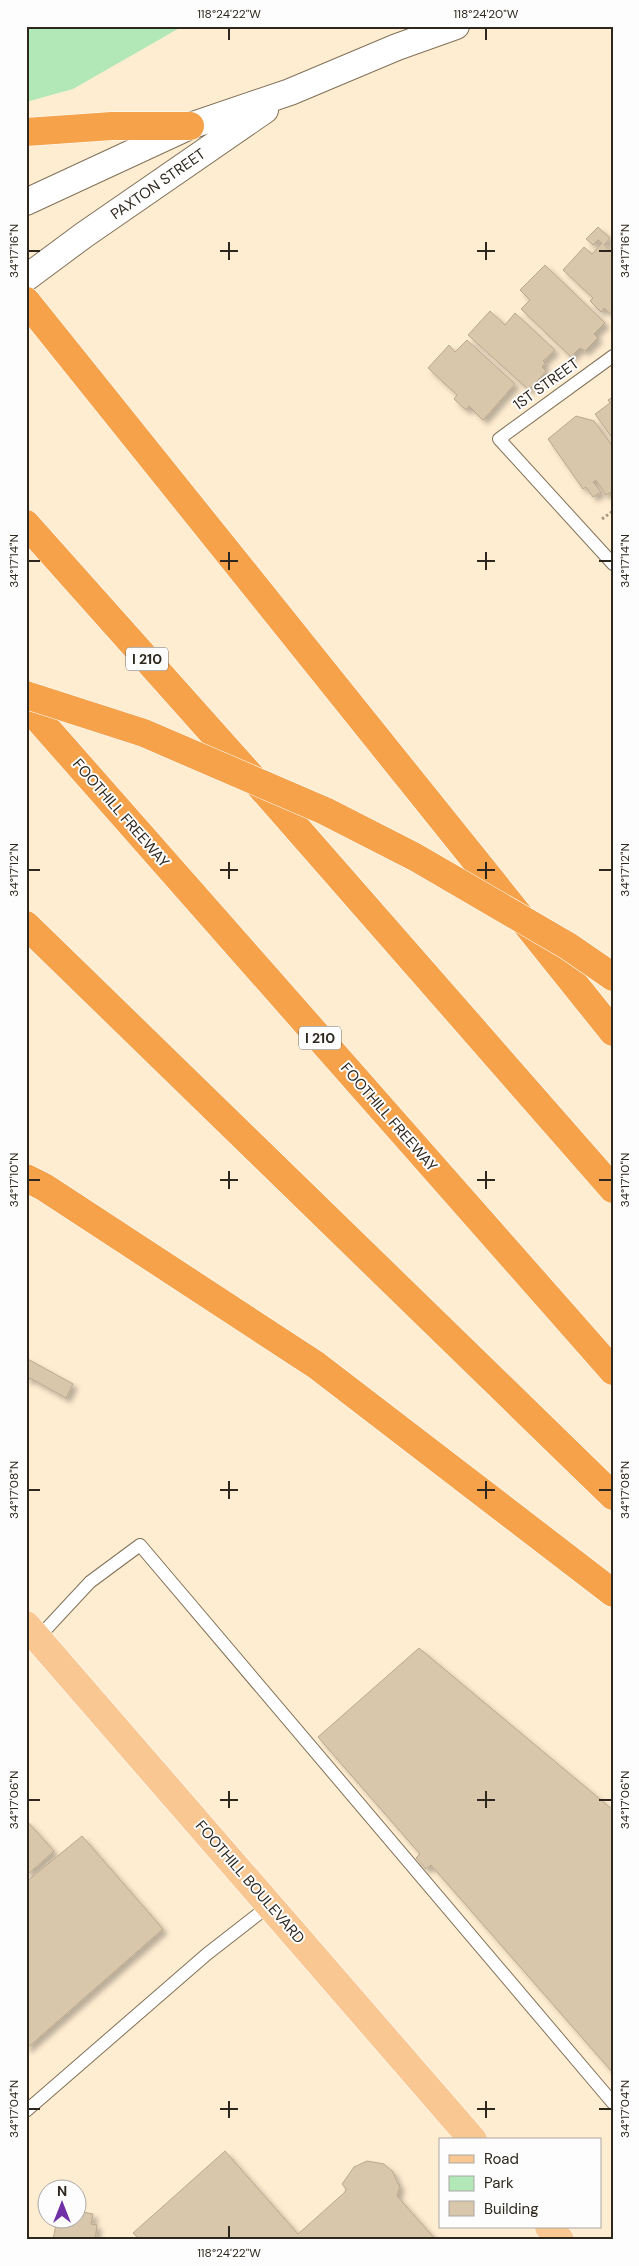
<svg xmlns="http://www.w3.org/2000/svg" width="639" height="2266" viewBox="0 0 639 2266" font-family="'DM Sans',sans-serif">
	<defs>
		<filter id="shadow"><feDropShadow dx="4.5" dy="4.5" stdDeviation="2.5" flood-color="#0004"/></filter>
	</defs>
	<rect width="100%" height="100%" fill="#ffedd1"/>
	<!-- green -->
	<path fill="#b2e8b7" d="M26,26H183L73,89L26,102Z"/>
	<!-- building -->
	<path fill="#d9c7ac" stroke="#baa88e" filter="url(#shadow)" d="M598,227L610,238L604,245L613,253V316L604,308L601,312L590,301L593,298L563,270L584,247L592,254L602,243L598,240L593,245L586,239Z
		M545,265L605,323L594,334L598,338L585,351L580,348L571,357L521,309L530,300L520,290Z
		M490,311L505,325L515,313L555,350L543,361L545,363L542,367L546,371L529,390L468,335Z
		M467,340L515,384L483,420L469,406L466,410L454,399L457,395L428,368L449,345L455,352Z
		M613,397V439L595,414L610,403L608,400Z
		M576,416L594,421L613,447V491L606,495L596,480L593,482L601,492L593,497L586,487L583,489L548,439Z
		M26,1358L73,1384L66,1398L30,1378L29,1380L26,1379Z
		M419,1648L613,1810V2073L431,1865L426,1869L416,1858L420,1854L318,1737Z
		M26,1820L54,1851L26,1876Z
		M82,1836L163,1929L26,2049V1882Z
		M225,2151L298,2234L345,2192L346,2189L342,2184L354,2167L367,2161L384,2164L393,2172L398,2184L400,2185L397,2196L436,2240H140L133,2233Z
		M78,2211L93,2214L91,2224L97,2225L95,2240H53L56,2224L67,2227L68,2218H78Z"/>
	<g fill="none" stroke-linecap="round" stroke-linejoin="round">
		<!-- lane casing -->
		<g stroke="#817158" stroke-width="14">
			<path id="lane" d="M613,356L499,439L613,564
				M36,1640L90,1582L140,1545L613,2103
				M26,2111L207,1954L270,1905"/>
		</g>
		<!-- street casing -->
		<g stroke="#817158" stroke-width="28">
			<path id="street" d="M26,202L190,126L290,92L397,47L456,26
				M26,278L84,235L265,110"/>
		</g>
		<!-- primary casing -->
		<g stroke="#fff" stroke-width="29">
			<path id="primary" d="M26,1625L473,2140
				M549,2227L560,2240"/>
		</g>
		<!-- highway casing -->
		<g stroke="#fff" stroke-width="29">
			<path id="highway" d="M26,132L112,126H190
				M26,301L613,1032
				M26,524L267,794L613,1189
				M26,705L613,1371
				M26,925L613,1496
				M26,1178L44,1187L316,1365L613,1593"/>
		</g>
		<!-- path -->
		<path stroke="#a59884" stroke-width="3" stroke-dasharray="2.5 2.5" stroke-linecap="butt" d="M602,519L613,511"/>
		<!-- lane -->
		<use href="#lane" stroke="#fff" stroke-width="12"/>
		<!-- street -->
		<use href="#street" stroke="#fff" stroke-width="26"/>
		<!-- primary -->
		<use href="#primary" stroke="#f9c792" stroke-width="28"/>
		<!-- highway -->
		<use href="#highway" stroke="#f5a24a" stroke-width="28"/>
		<!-- highway-bridge casing -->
		<g stroke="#fff" stroke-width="29" stroke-linecap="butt">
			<path id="highway-bridge" d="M26,695L144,733L325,811L415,857L568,946L613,977"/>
		</g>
		<!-- highway-bridge -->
		<use href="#highway-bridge" stroke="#f5a24a" stroke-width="28"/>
	</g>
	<!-- ticks -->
	<path fill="none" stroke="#2e271d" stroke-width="2" d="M229,28V40M486,28V40M229,242V260M486,242V260M28,251H40M220,251H238M477,251H495M599,251H612M229,552V570M486,552V570M28,561H40M220,561H238M477,561H495M599,561H612M229,862V879M486,862V879M28,870H40M220,870H238M477,870H495M599,870H612M229,1171V1189M486,1171V1189M28,1180H40M220,1180H238M477,1180H495M599,1180H612M229,1481V1499M486,1481V1499M28,1490H40M220,1490H238M477,1490H495M599,1490H612M229,1791V1808M486,1791V1808M28,1800H40M220,1800H238M477,1800H495M599,1800H612M229,2101V2118M486,2101V2118M28,2109H40M220,2109H238M477,2109H495M599,2109H612M229,2226V2238"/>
	<g text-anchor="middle" stroke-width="4" stroke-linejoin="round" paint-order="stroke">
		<!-- shield labels -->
		<g fill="#fdfdfd" stroke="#6c6760" stroke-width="1">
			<rect x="126" y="647.5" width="42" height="23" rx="4"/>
			<rect x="299" y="1026.5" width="42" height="23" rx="4"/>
		</g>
		<g font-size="14" font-weight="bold" fill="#2e271d">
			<text x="147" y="664">I 210</text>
			<text x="320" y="1043">I 210</text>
		</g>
		<!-- street labels -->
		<g font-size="15" fill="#2e271d" stroke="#fdfdfd">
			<text transform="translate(158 184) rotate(-35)" y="5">PAXTON STREET</text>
			<text transform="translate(546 384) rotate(-36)" y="5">1ST STREET</text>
			<text transform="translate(121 813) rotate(49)" y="5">FOOTHILL FREEWAY</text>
			<text transform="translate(389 1117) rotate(49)" y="5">FOOTHILL FREEWAY</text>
			<text transform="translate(250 1882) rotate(49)" y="5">FOOTHILL BOULEVARD</text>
		</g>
	</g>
	<!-- border -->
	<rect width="639" height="2266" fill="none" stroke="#fdfdfd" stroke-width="55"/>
	<!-- legend -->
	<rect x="439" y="2138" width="162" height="90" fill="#fdfdfd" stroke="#aaa7a3"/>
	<rect x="449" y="2155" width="25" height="8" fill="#f9c792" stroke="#aaa7a3"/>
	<text x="484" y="2164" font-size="15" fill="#2e271d">Road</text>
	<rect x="449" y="2176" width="25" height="15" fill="#b2e8b7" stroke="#aaa7a3"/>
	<text x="484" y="2188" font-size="15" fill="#2e271d">Park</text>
	<rect x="449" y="2201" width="25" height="15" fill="#d9c7ac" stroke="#aaa7a3"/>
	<text x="484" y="2214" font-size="15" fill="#2e271d">Building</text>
	<!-- north arrow -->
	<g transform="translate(62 2204)"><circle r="24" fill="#fdfdfd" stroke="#aaa7a3"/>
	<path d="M0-4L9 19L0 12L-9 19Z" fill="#7131a6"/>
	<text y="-8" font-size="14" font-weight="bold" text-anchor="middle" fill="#2e271d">N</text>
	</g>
	<rect x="28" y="28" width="584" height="2210" fill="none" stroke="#2e271d" stroke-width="2"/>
	<g font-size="12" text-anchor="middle" fill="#2e271d">
		<text x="229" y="18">118°24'22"W</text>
		<text x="486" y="18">118°24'20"W</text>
		<text transform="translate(14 251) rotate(-90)" y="4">34°17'16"N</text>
		<text transform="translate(625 251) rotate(-90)" y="4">34°17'16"N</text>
		<text transform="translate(14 561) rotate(-90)" y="4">34°17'14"N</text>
		<text transform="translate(625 561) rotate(-90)" y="4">34°17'14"N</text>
		<text transform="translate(14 870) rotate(-90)" y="4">34°17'12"N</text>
		<text transform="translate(625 870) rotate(-90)" y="4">34°17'12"N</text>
		<text transform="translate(14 1180) rotate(-90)" y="4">34°17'10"N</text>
		<text transform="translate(625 1180) rotate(-90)" y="4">34°17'10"N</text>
		<text transform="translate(14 1490) rotate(-90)" y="4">34°17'08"N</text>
		<text transform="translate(625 1490) rotate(-90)" y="4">34°17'08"N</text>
		<text transform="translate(14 1800) rotate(-90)" y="4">34°17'06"N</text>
		<text transform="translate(625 1800) rotate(-90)" y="4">34°17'06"N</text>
		<text transform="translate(14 2109) rotate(-90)" y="4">34°17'04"N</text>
		<text transform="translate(625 2109) rotate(-90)" y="4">34°17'04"N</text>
		<text x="229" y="2257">118°24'22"W</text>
	</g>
</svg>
